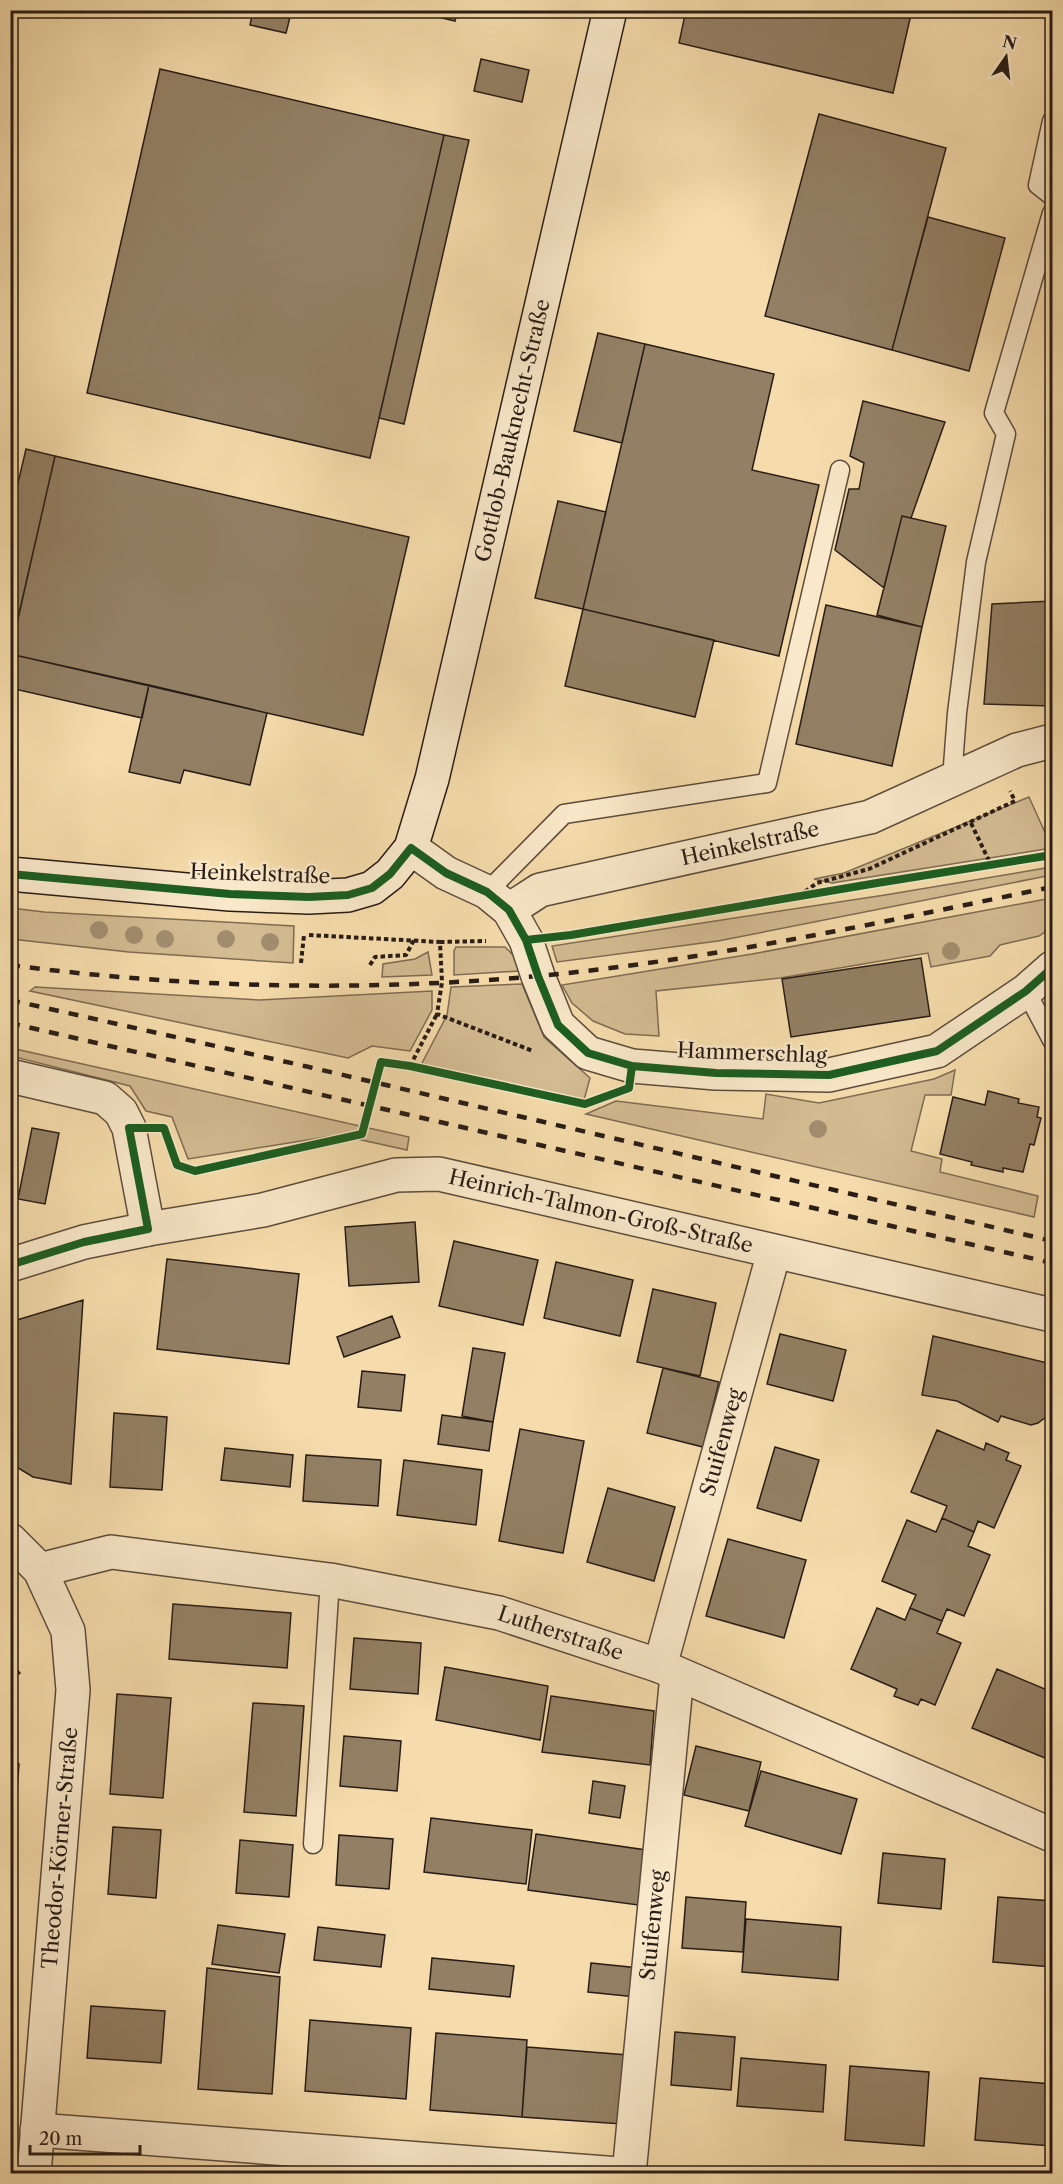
<svg xmlns="http://www.w3.org/2000/svg" width="1063" height="2184" viewBox="0 0 1063 2184" font-family="'Libre Caslon Text',serif">
	<rect width="100%" height="100%" fill="#f6dcac"/>
	<filter id="stains"><feTurbulence type="fractalNoise" baseFrequency=".00333" numOctaves="4"/><feColorMatrix values="0 0 0 0 .2 0 0 0 0 .09 0 0 0 0 .02 0 0 0 .5 -.17"/></filter>
	<radialGradient id="worn" r=".72"><stop offset=".6" stop-color="#630" stop-opacity="0"/><stop offset="1" stop-color="#630" stop-opacity=".3"/></radialGradient>
	<!-- green -->
	<path fill="#d3bb92" stroke="#7e6c54" stroke-width="1.5" d="M1029,797L1052,848L832,883L814,879L844,873Z
		M1052,867V875L718,941L557,962L552,946L885,895Z
		M1052,898V927L1039,936L1000,945L990,956L931,967L928,953L780,978L656,991L659,1036L625,1034L593,1021L572,1003L562,985L752,954Z
		M11,908L44,912L294,926L293,963L129,952L11,939Z
		M456,947H505L515,957L519,971L454,975V951Z
		M428,952L432,975L382,977L383,964L415,959Z
		M522,984L544,1037L590,1078L584,1100L535,1094L420,1067L447,1015L451,987Z
		M35,987L259,1000L432,991V1010L410,1051L372,1046L348,1058L30,991Z
		M11,1048L409,1137L407,1150L339,1135L188,1159L172,1117L146,1111L130,1086L11,1056Z
		M955,1070L951,1095H925L911,1151L942,1159L940,1172L1038,1196L1034,1217L586,1114L616,1101L763,1119L766,1094L819,1103L934,1079Z"/>
	<!-- building -->
	<path fill="#938064" stroke="#281c16" stroke-width="1.5" d="M253,10L290,17L286,33L250,25Z
		M409,10H458L455,21Z
		M686,10H912L893,93L679,43Z
		M481,59L529,70L522,102L474,91Z
		M160,69L444,135L370,458L87,393Z
		M819,114L946,148L892,350L765,316Z
		M444,135L469,140L404,424L379,418Z
		M928,217L1005,238L969,371L892,350Z
		M598,333L645,344L622,443L574,431Z
		M645,344L774,374L752,470L819,485L779,656L583,609Z
		M863,401L945,422L911,518L902,516L884,588L835,550L849,489H859L864,463L850,456Z
		M26,449L55,456L10,653V517Z
		M55,456L409,537L363,735L10,654Z
		M558,501L606,512L583,609L535,598Z
		M902,516L946,526L922,627L877,615Z
		M1052,601V706L984,704L992,604Z
		M826,605L922,627L892,766L796,744Z
		M583,609L714,640L695,717L565,686Z
		M10,654L149,685L142,718L10,688Z
		M149,685L267,713L250,785L184,770L180,783L129,772Z
		M921,958L930,1016L791,1037L782,979Z
		M988,1091L1019,1099L1018,1103L1039,1107L1037,1117L1041,1118L1034,1145L1030,1144L1023,1172L1003,1168V1172L971,1165L972,1162L940,1154L953,1097L985,1105Z
		M32,1128L59,1133L45,1204L18,1199Z
		M415,1222L419,1282L349,1286L345,1227Z
		M454,1241L538,1260L523,1325L439,1306Z
		M167,1259L299,1274L289,1364L157,1349Z
		M556,1262L633,1280L620,1336L544,1318Z
		M653,1289L716,1303L700,1376L637,1362Z
		M83,1300L71,1484L33,1477L10,1463V1325L17,1320Z
		M392,1316L400,1337L344,1357L337,1337Z
		M780,1334L846,1350L833,1401L767,1384Z
		M933,1336L1052,1364V1411L1051,1413L1038,1423L1031,1425L1001,1416L998,1422L957,1401L922,1395Z
		M473,1348L505,1353L493,1422L462,1416Z
		M663,1368L719,1382L703,1447L647,1433Z
		M362,1371L405,1375L401,1411L358,1407Z
		M114,1413L167,1417L162,1490L110,1487Z
		M442,1415L493,1422L489,1451L438,1444Z
		M520,1429L584,1441L563,1553L499,1541Z
		M937,1430L984,1450L986,1443L1009,1453L1006,1460L1021,1466L994,1528L978,1521L974,1532L942,1518L947,1506L911,1492Z
		M775,1447L819,1460L801,1521L757,1508Z
		M225,1448L293,1455L290,1487L221,1480Z
		M306,1455L381,1460L378,1506L303,1501Z
		M404,1460L482,1470L476,1525L397,1515Z
		M608,1488L675,1507L654,1581L587,1562Z
		M942,1518L974,1532L968,1546L990,1555L964,1616L947,1609L942,1621L910,1608L916,1595L882,1581L907,1520L936,1532Z
		M728,1539L806,1560L784,1638L706,1616Z
		M173,1604L291,1613L287,1668L169,1659Z
		M877,1608L905,1620L910,1608L942,1621L937,1633L961,1643L935,1705L921,1699L918,1705L894,1696L897,1689L851,1669Z
		M354,1638L421,1643L418,1694L350,1689Z
		M10,1661L20,1673L10,1680Z
		M445,1667L548,1686L540,1740L436,1720Z
		M997,1669L1052,1692V1739L1045,1758L972,1728Z
		M117,1694L171,1698L163,1798L110,1794Z
		M551,1696L654,1711L650,1765L542,1752Z
		M253,1703L304,1706L296,1816L244,1812Z
		M344,1736L401,1741L397,1791L340,1786Z
		M696,1746L761,1762L749,1811L684,1795Z
		M10,1763L19,1764L14,1830H10Z
		M761,1771L857,1799L841,1854L745,1826Z
		M593,1781L625,1786L620,1818L589,1813Z
		M431,1818L532,1830L526,1884L424,1872Z
		M113,1827L161,1830L156,1898L108,1894Z
		M536,1834L646,1850L638,1905L528,1890Z
		M339,1835L393,1839L389,1889L336,1885Z
		M240,1840L293,1845L289,1897L236,1893Z
		M883,1853L945,1859L941,1909L878,1903Z
		M686,1897L746,1902L743,1952L682,1948Z
		M998,1897L1052,1901V1967L993,1962Z
		M746,1919L841,1927L838,1980L742,1972Z
		M218,1925L285,1934L279,1973L212,1964Z
		M318,1927L385,1935L381,1967L314,1960Z
		M432,1958L514,1966L510,1997L429,1989Z
		M591,1963L639,1968L636,1997L588,1992Z
		M207,1968L280,1977L272,2094L198,2089Z
		M91,2006L165,2011L161,2063L87,2058Z
		M310,2020L411,2028L406,2099L305,2091Z
		M675,2032L735,2037L731,2090L671,2085Z
		M436,2033L527,2040L522,2117L430,2110Z
		M527,2047L628,2055L622,2124L522,2117Z
		M741,2058L826,2065L823,2112L737,2106Z
		M850,2066L929,2072L924,2146L845,2140Z
		M980,2078L1052,2084V2146L975,2140Z"/>
	<g fill="none" stroke-linecap="round" stroke-linejoin="round">
		<!-- lane casing -->
		<g stroke="#5c4c3c" stroke-width="21">
			<path id="lane" d="M1052,121L1038,185L1052,196
				M952,779L957,713L976,562L1006,434L994,413L1052,213
				M487,892L564,814L767,783L840,470
				M1026,991L1052,1040
				M313,1844L330,1580"/>
		</g>
		<!-- street casing -->
		<g stroke="#5c4c3c" stroke-width="36">
			<g id="street">
				<path d="M411,848L446,873L487,892L509,910L526,940L538,976L558,1025L588,1053L632,1066L716,1073L829,1075L937,1051L1026,991L1052,968"/>
				<path id="s1" d="M509,910L540,890L870,817L1017,750L1052,741"/>
				<path d="M10,1076L105,1098L121,1112L129,1128L148,1229"/>
				<path id="s2" d="M10,1265L84,1242L148,1229L263,1210L396,1175L439,1174L1052,1315"/>
				<path d="M10,1540L40,1570L68,1631L73,1690L34,2174"/>
				<path id="s3" d="M40,1570L111,1552L330,1580L499,1613L660,1666L1052,1835"/>
				<path id="s4" d="M660,1666L774,1252"/>
				<path d="M37,2130L619,2174"/>
				<path id="s5" d="M629,2174L677,1675"/>
			</g>
		</g>
		<!-- secondary casing -->
		<g stroke="#281c16" stroke-width="36">
			<g id="secondary">
				<path id="s6" d="M10,874L230,894L309,897L348,895L372,888L390,874L411,848L432,779L610,10"/>
			</g>
		</g>
		<!-- path -->
		<path stroke="#281c16" stroke-width="4" stroke-dasharray="4.5 3" stroke-linecap="butt" d="M971,823L991,865
			M799,896L817,883L869,869L1015,801L1010,791
			M309,935L440,942L442,982L437,1014L533,1051
			M562,936L1052,855
			M440,942L486,941
			M301,963L304,935
			M370,965L375,957L406,955L414,940
			M410,1066L437,1014"/>
		<!-- lane -->
		<use href="#lane" stroke="#f9e8c9" stroke-width="18"/>
		<!-- street -->
		<use href="#street" stroke="#f9e8c9" stroke-width="33"/>
		<!-- secondary -->
		<use href="#secondary" stroke="#f9e8c9" stroke-width="33"/>
		<!-- rail -->
		<path stroke="#281c16" stroke-width="4.5" stroke-dasharray="10 10" stroke-linecap="butt" d="M10,965C184,988 363,992 538,976C711,960 882,922 1052,887
			M10,1000L309,1067L1052,1241
			M10,1023L1052,1263"/>
		<!-- cycleway casing -->
		<g stroke="#f9e8c9" stroke-width="11">
			<path id="cycleway" d="M10,874L230,894L309,897L348,895L372,888L390,874L411,848L446,873L487,892L509,910L526,940L538,976L558,1025L588,1053L632,1066L716,1073L829,1075L937,1051L1026,991L1052,968
				M526,940L571,935L877,883L1052,855
				M10,1265L84,1242L148,1229L129,1128H164L177,1165L195,1171L362,1134L381,1062L410,1066L585,1104L629,1088L632,1066"/>
		</g>
		<!-- cycleway -->
		<use href="#cycleway" stroke="#1b5e20" stroke-width="8"/>
	</g>
	<!-- trees -->
	<g fill="#a18d6e">
		<circle cx="99" cy="930" r="9"/>
		<circle cx="134" cy="935" r="9"/>
		<circle cx="165" cy="939" r="9"/>
		<circle cx="226" cy="939" r="9"/>
		<circle cx="270" cy="942" r="9"/>
		<circle cx="951" cy="951" r="9"/>
		<circle cx="818" cy="1129" r="9"/>
	</g>
	<g text-anchor="middle" stroke-width="5" stroke-linejoin="round" paint-order="stroke">
		<!-- street labels -->
		<g font-size="21" fill="#281c16" stroke="#f9e8c9">
			<text dy="7" stroke="none"><textPath href="#s6" startOffset="850">Gottlob-Bauknecht-Straße</textPath></text>
			<text dy="7" stroke="none"><textPath href="#s1" startOffset="252">Heinkelstraße</textPath></text>
			<text transform="translate(260 874) rotate(2)" y="7">Heinkelstraße</text>
			<text transform="translate(752 1053) rotate(2)" y="7">Hammerschlag</text>
			<text dy="7" stroke="none"><textPath href="#s2" startOffset="606">Heinrich-Talmon-Groß-Straße</textPath></text>
			<text dy="7" stroke="none"><textPath href="#s4" startOffset="232">Stuifenweg</textPath></text>
			<text dy="7" stroke="none"><textPath href="#s3" startOffset="531">Lutherstraße</textPath></text>
			<text transform="translate(60 1848) rotate(-85)" y="7">Theodor-Körner-Straße</text>
			<text dy="7" stroke="none"><textPath href="#s5" startOffset="250">Stuifenweg</textPath></text>
		</g>
	</g>
	<!-- margin -->
	<rect width="1063" height="2184" fill="none" stroke="#f6dcac" stroke-width="36"/>
	<rect x="12" y="12" width="1039" height="2160" fill="none" stroke="#281c16" stroke-width="3"/>
	<rect x="18" y="18" width="1027" height="2148" fill="none" stroke="#281c16" stroke-width="1.5"/>
	<!-- north arrow -->
	<g transform="translate(1006 57) rotate(14)" stroke="#f9e8c9" stroke-width="4.5" paint-order="stroke">
	<path d="M0-4.5L10 22L0 15L-10 22Z" fill="#281c16"/>
	<text y="-9" font-size="16" font-weight="bold" text-anchor="middle" fill="#281c16">N</text>
	</g>
	<!-- scale -->
	<path d="M30 2145v9h110v-9" fill="none" stroke="#281c16" stroke-width="3"/>
	<text x="39" y="2145" font-size="18" fill="#281c16" stroke="#f9e8c9" stroke-width="4.5" paint-order="stroke">20 m</text>
	<rect width="100%" height="100%" filter="url(#stains)"/>
	<rect width="100%" height="100%" fill="url(#worn)"/>
</svg>
